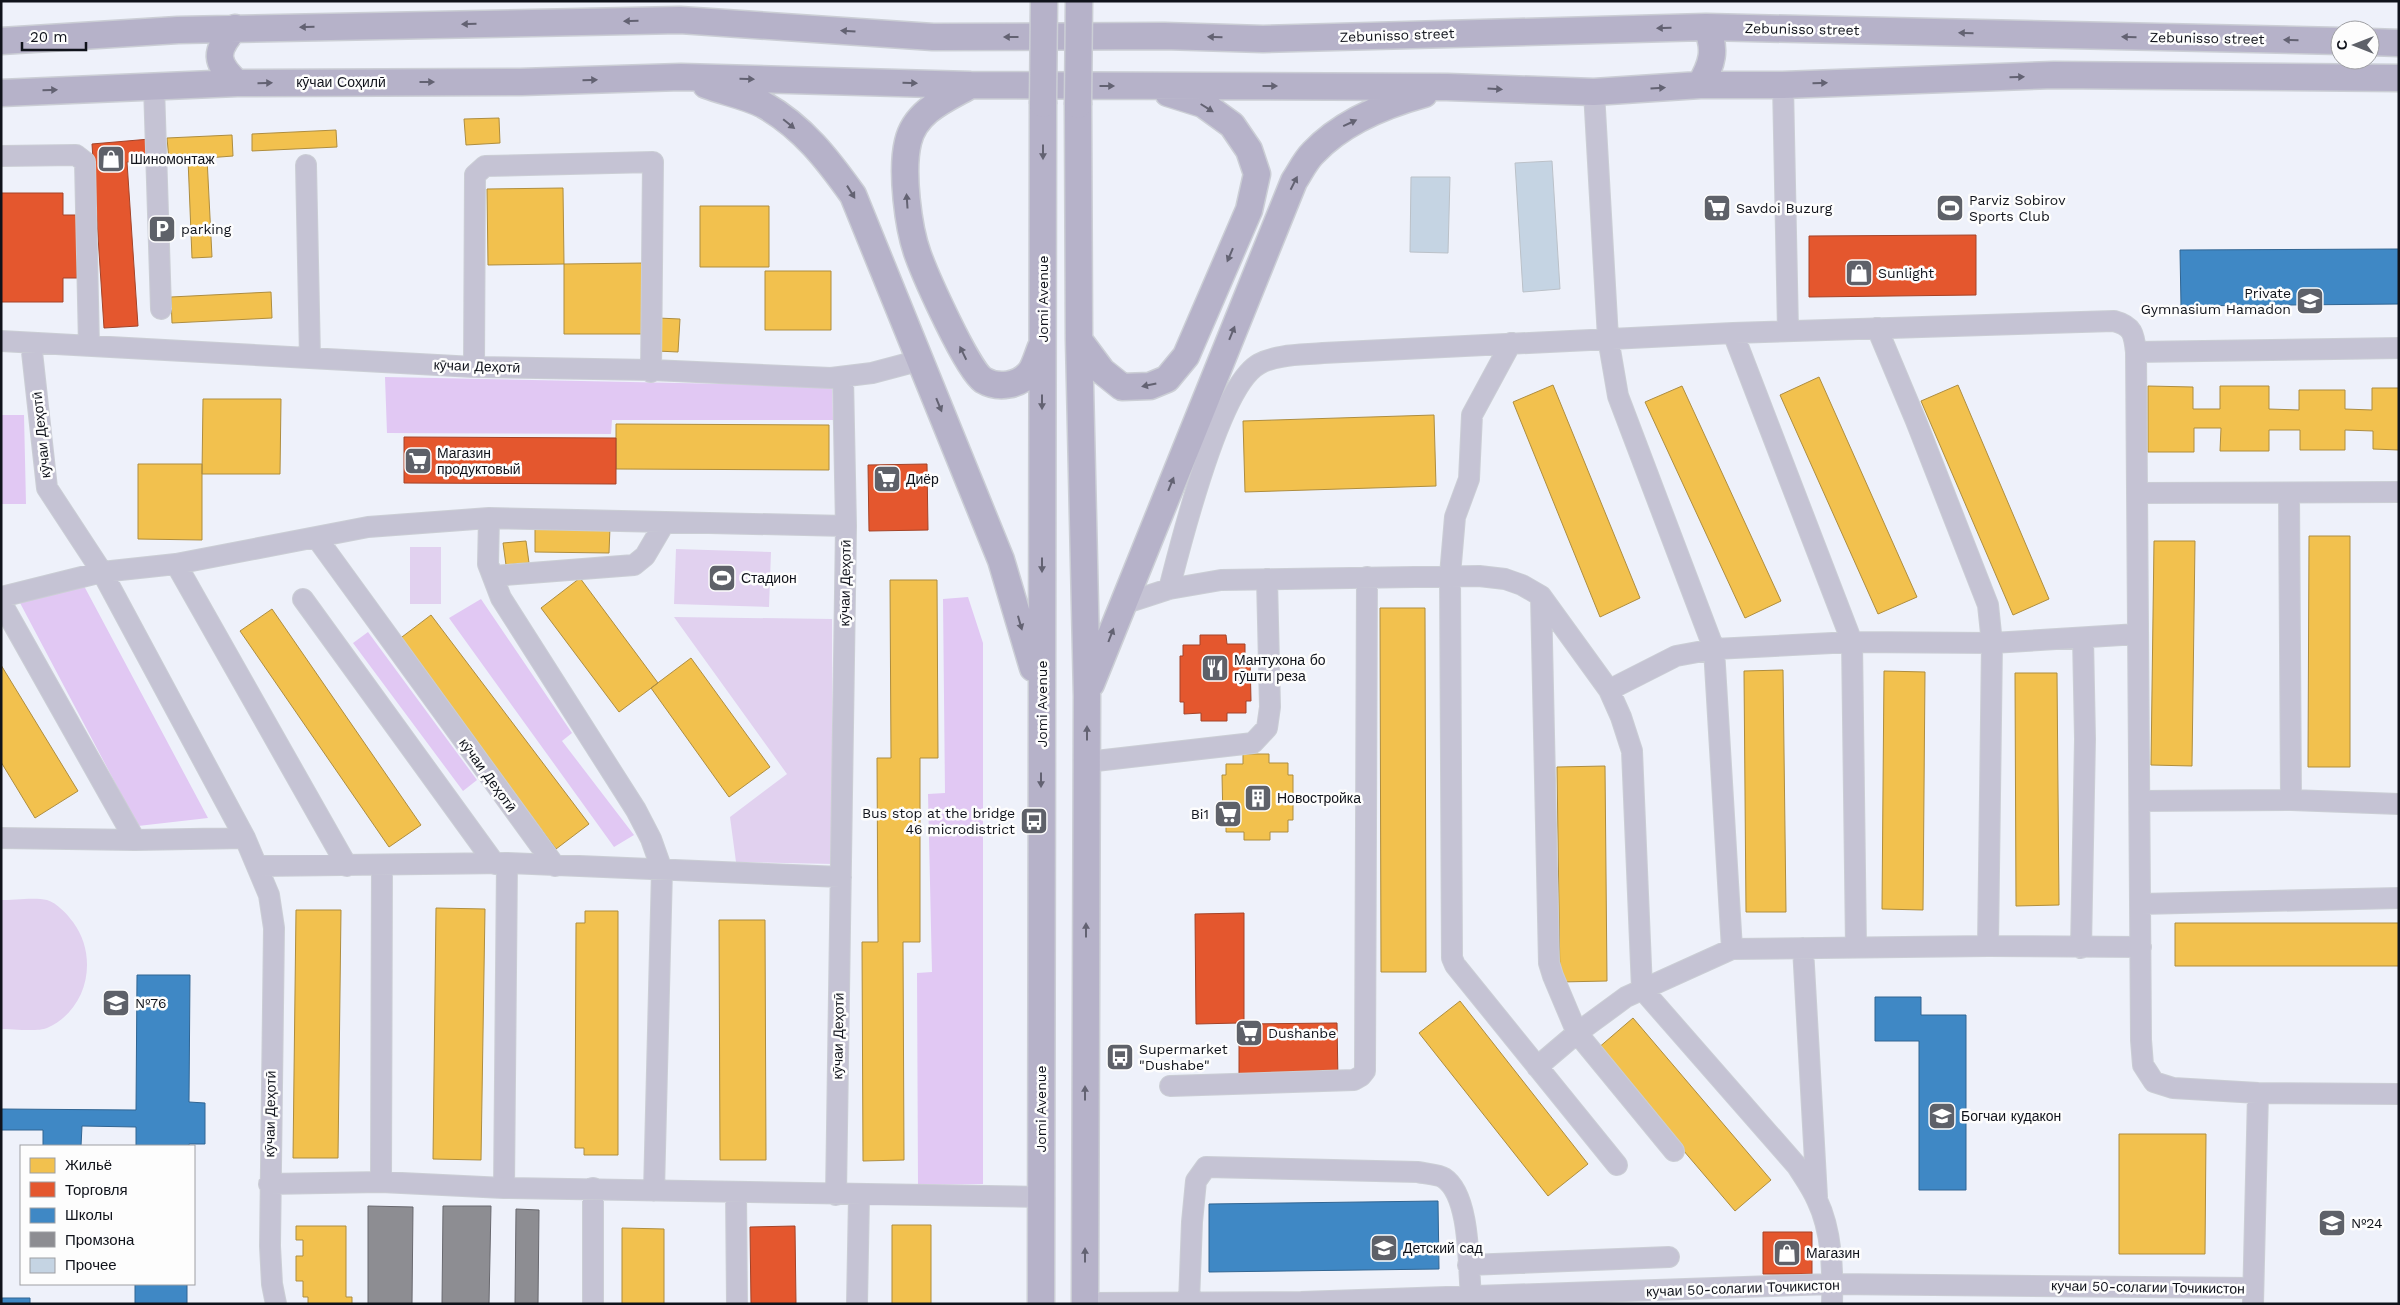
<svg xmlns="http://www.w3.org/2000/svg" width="2400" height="1305" viewBox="0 0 2400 1305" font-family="'Work Sans',sans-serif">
	<rect width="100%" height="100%" fill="#eef1fa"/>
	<!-- green -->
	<path fill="#e1d1ef" d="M410,547H441V604H410Z
		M676,549L771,552L769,607L674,604Z
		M674,617L832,619L833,864L736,862L730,817L787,774Z
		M1,900C13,900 36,897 47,900C57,903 67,914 73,922C99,957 88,1010 47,1028C38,1032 12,1029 1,1029Z"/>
	<!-- forest -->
	<path fill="#e1c8f3" d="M385,377L832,386L833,420H612L611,434L387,433Z
		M1,415H24L26,504H1Z
		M83,584L208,818L138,826L19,601Z
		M968,597L983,643V1184L918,1185L917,973L932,972L928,794L945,793L943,599Z
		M481,599L572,733L562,741L634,835L614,847L449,618Z
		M368,632L477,780L463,791L353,643Z"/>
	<!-- homes -->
	<path fill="#f2c14e" stroke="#ae8d3f" d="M499,118L500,143L466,145L464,119Z
		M336,130L337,147L252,151V134Z
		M232,135L233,156L207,158L212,257L192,258L188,159L169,160L167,138Z
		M563,188L564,264L488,265L487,189Z
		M700,206H769V267H700Z
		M645,263V334H564V264Z
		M765,271H831V330H765Z
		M271,292L272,318L172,323L171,297Z
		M658,318L680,319L678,352L657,351Z
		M1819,377L1917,597L1878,614L1780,395Z
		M1553,385L1640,598L1600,617L1513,402Z
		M1958,385L2049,599L2013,615L1921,401Z
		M1682,386L1781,601L1745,618L1645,402Z
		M2148,386L2193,387V409H2220V386H2269V409L2299,410V390H2345V409L2372,410V388H2399V450L2373,449V431L2345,430V450H2300V430H2269V451H2220L2221,428H2194V452H2148Z
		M203,399H281L280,474H202Z
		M1434,415L1436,486L1245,492L1243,421Z
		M616,424L829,425V470L616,469Z
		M138,464H202V540L138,539Z
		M535,527H610L609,553L535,552Z
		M2309,536H2350V767H2308Z
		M526,541L529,563L506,565L503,543Z
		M2154,541H2195L2192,766L2151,765Z
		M580,578L658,683L619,712L541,608Z
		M890,580H937L938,758H920V942H903L904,1160L863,1161L862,942H878L877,758H891Z
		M1380,608H1425L1426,972H1381Z
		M272,609L421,825L389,847L240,631Z
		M431,615L589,824L556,849L398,640Z
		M691,658L770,767L729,797L651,688Z
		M1,665L78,791L35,818L1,762Z
		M1783,670L1786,912H1746L1744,671Z
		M1884,671L1925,672L1923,910L1882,909Z
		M2015,673H2057L2059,905L2016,906Z
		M1243,754H1269V763H1288V775H1293V820H1288V832H1270V840H1244V832H1226V821H1223L1222,775H1226V764H1243Z
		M1605,766L1607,981L1560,982L1557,767Z
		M436,908L485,909L481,1160L433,1159Z
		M296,910H341L338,1158H293Z
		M585,911H618V1155H584V1148H575L576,923H585Z
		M719,920H765L766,1160H720Z
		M2175,923H2399V966H2175Z
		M1460,1001L1588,1164L1548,1196L1419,1033Z
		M1633,1018L1771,1180L1735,1211L1597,1049Z
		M2119,1134H2206L2205,1254H2119Z
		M892,1225H931V1304H892Z
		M296,1226H346V1297H352V1304H308V1297H303V1281H296V1256H303V1240H296Z
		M622,1228L664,1229V1304H622Z"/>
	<!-- shops -->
	<path fill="#e4572e" stroke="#a44328" d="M150,139L152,160L127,162L138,326L104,328L92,144Z
		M1,193H63V215H77V278H63V302H1Z
		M1976,235V295L1809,297V236Z
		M404,437L616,438V484L404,483Z
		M927,464L928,530L869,531L868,465Z
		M1200,635H1226L1227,644H1245V656H1250L1251,701H1246V713H1227V721H1201V713L1184,714V702H1180V656H1183V645H1200Z
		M1244,913V1024L1337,1023L1338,1080H1239V1023L1196,1024L1195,914Z
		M795,1226L796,1304H751L750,1227Z
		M1763,1232H1812V1274H1763Z"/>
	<!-- schools -->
	<path fill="#3f88c5" stroke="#316592" d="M2399,249V304L2181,306L2180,250Z
		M137,975H190L189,1102L205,1103V1144H189V1146H136V1127L82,1126L81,1146H43V1130H1V1109L136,1110Z
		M1875,997H1921V1015H1966V1190H1919V1041H1875Z
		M1438,1201L1439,1269L1209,1272V1204Z
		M135,1284H187V1304H135Z
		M2,1298H30V1304H2Z"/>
	<!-- industry -->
	<path fill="#8d8d92" stroke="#68686e" d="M368,1206L413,1207L412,1304H368Z
		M443,1206H491L489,1304H442Z
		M516,1209L539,1210L538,1304H515Z"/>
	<!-- building -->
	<path fill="#c5d4e3" stroke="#bbc1c8" d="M1552,161L1560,289L1523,292L1515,163Z
		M1411,177H1450L1448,253L1410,252Z"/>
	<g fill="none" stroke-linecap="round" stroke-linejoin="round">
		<!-- minor casing -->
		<g stroke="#cbced5" stroke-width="22">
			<path id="minor" d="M1783,85L1788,331
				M154,86L161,309
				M1594,92L1608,338L1618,396L1714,649L1732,949L1988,946L2141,947
				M1,156L76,155L85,162L89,346
				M306,165L310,358
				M1877,328L1916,421L1988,605L1992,643L1988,946
				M1733,333L1852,642L1856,947
				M1,341L474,367L652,370L831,378L872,373L921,360
				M31,343L47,488L102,572L245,838L269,895L274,928L270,1246L272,1284L276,1304
				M1511,343L1472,415L1469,479L1455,517L1450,575L1452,958L1455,965L1617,1165
				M2136,352L2399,348
				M474,367L475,175L485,166L653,162L651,372
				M2138,493L2399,492
				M489,518L488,564L501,598L636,810L651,839L662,870L654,1191
				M316,537L555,866
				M176,564L347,866
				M493,576L634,565L645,556L665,522
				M1169,589C1181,543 1219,386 1259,364C1277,354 1303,355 1323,353L1733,333L2114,321C2133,326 2134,334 2136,352L2141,1040L2143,1065L2154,1082L2173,1088L2258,1093L2399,1094
				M1541,596L1549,963L1553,976L1577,1033L1674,1151
				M1,597L102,572L176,564L368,527L489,518L846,526
				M303,599L495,864
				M1,602L135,840
				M1123,604L1169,589L1221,580L1479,576L1505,579L1522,585L1541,596L1609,690L1621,717L1632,751L1642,989L1797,1166C1804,1177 1812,1188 1817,1200C1832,1231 1833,1270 1832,1304
				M1609,690L1676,656L1714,649L1852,642L1992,643L2138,634
				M1087,762L1253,743L1267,728L1270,707L1267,579
				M2291,800L2399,804
				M2140,801L2291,800L2289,493
				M1,838L135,840L245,838
				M259,866L507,863L841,877
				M2141,904L2399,898
				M1803,948L1817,1197
				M2081,948L2085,739L2083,638
				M1537,1067L1577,1033L1626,997L1732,949
				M1170,1086L1354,1080L1361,1076L1365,1071L1367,577
				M381,1182L382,866
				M269,1184L381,1182L504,1188L1041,1197
				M504,1188L507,863
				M593,1188V1304
				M736,1192L737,1304
				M836,1195L846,526L843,377
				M1468,1265L1669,1257
				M1189,1302L1192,1222L1196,1181L1206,1167L1418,1172C1426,1174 1438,1174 1444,1178C1471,1196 1468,1267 1471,1297
				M1085,1303L1301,1302L1832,1284L2253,1288
				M857,1304L859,1196
				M2253,1304L2258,1093"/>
		</g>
		<!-- major casing -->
		<g stroke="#cbced5" stroke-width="29">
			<path id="major" d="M235,28C214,51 215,63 237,83
				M1,41L178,30L680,20L933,37L1164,36L1263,39L1706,27L2340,41
				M2370,42L2399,43
				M706,85C724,92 747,96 764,105C803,127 828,160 853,195L1001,560L1033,668
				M971,85C946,99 915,111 908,142C901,171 908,228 918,255C926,277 967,369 983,380C998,389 1020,386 1031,371C1035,365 1038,354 1041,347
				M1700,85C1712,65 1717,49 1706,27
				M1,93L237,83L521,82L681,77L971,85L1447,87L1594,92L1700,85H1783L2054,75L2399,78
				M1078,105L1079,340L1087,696L1085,1304
				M1079,340L1102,371L1122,387L1150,386L1167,379L1186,356L1249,210L1257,174L1249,150L1232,125L1203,104L1168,93
				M1091,684L1294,181C1300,172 1305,161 1313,153C1342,122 1384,105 1424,94
				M1041,1304L1043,104"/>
		</g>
		<!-- minor -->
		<use href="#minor" stroke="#c5c3d4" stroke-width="20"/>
		<!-- major -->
		<use href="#major" stroke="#b6b2c9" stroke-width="26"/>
		<!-- major-bridge casing -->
		<g stroke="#cbced5" stroke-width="29" stroke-linecap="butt">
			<path id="major-bridge" d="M1043,104L1044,1
				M1078,105L1079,1"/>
		</g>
		<!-- major-bridge -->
		<use href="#major-bridge" stroke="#b6b2c9" stroke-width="26"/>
	</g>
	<!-- one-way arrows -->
	<defs><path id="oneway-solid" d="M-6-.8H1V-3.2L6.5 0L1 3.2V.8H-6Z" transform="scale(1.25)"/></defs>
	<g fill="#636272">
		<use href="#oneway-solid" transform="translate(631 21) rotate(179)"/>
		<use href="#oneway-solid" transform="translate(469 24) rotate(179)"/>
		<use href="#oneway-solid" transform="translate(307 27) rotate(179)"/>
		<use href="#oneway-solid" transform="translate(1664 28) rotate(179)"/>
		<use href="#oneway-solid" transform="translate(848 31) rotate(-176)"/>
		<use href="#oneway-solid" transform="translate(1966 33) rotate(-179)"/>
		<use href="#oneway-solid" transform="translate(1011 37) rotate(180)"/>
		<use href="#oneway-solid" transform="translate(1215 37) rotate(-178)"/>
		<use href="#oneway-solid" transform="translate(2129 37) rotate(-179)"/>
		<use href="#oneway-solid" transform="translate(2291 40) rotate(-179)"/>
		<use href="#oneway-solid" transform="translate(2017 77) rotate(-2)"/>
		<use href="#oneway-solid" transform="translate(747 79) rotate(2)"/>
		<use href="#oneway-solid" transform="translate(590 80) rotate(-2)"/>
		<use href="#oneway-solid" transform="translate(427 82)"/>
		<use href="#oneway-solid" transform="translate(265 83) rotate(-1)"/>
		<use href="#oneway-solid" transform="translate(910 83) rotate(2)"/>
		<use href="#oneway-solid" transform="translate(1820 83) rotate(-2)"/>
		<use href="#oneway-solid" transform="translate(1107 86)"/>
		<use href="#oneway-solid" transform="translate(1270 86)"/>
		<use href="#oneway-solid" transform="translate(1658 88) rotate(-4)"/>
		<use href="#oneway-solid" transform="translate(1495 89) rotate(3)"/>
		<use href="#oneway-solid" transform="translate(50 90) rotate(-2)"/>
		<use href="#oneway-solid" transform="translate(1207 108) rotate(32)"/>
		<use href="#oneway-solid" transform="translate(1350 123) rotate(-25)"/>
		<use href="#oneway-solid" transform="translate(789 124) rotate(39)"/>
		<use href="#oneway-solid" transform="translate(1043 152) rotate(90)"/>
		<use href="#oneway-solid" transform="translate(1294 183) rotate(-63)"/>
		<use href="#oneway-solid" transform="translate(851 192) rotate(58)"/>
		<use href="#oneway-solid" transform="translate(907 201) rotate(-94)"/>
		<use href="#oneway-solid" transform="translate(1230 255) rotate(113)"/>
		<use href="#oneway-solid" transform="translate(1232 333) rotate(-68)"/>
		<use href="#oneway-solid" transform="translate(963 353) rotate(-116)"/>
		<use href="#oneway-solid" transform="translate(1149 385) rotate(168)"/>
		<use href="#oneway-solid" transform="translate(1042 402) rotate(90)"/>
		<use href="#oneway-solid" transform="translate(939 405) rotate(68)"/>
		<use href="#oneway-solid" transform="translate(1171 484) rotate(-68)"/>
		<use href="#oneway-solid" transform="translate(1042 565) rotate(90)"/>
		<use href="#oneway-solid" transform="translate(1020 623) rotate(74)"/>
		<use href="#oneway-solid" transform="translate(1111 635) rotate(-69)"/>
		<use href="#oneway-solid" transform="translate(1087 733) rotate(-90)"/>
		<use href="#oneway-solid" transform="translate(1041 780) rotate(90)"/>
		<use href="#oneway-solid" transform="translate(1086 930) rotate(-90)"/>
		<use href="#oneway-solid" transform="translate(1085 1093) rotate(-90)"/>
		<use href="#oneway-solid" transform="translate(1085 1255) rotate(-90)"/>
	</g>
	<!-- icons -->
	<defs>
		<g id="shop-square" transform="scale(1.4375)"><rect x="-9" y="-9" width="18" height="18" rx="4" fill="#5e6169" stroke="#fdfdfd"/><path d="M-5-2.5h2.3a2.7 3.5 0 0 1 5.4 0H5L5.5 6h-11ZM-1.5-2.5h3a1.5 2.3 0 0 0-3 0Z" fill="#fff"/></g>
		<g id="supermarket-square" transform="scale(1.4375)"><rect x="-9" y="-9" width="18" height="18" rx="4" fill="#5e6169" stroke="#fdfdfd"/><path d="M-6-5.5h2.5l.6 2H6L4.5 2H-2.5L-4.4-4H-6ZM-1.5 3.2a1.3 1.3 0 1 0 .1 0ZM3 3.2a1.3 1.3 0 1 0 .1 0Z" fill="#fff"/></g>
		<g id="stadium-square" transform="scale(1.4375)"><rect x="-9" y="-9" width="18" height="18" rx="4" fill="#5e6169" stroke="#fdfdfd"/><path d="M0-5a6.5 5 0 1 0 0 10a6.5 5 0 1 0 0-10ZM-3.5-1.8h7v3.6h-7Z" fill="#fff"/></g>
		<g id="parking-square" transform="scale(1.4375)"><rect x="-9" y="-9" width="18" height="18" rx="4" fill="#5e6169" stroke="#fdfdfd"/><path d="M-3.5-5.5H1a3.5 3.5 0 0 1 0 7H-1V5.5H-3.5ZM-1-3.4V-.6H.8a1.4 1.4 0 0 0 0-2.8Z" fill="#fff"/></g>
		<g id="school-square" transform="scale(1.4375)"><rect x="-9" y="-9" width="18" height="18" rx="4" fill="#5e6169" stroke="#fdfdfd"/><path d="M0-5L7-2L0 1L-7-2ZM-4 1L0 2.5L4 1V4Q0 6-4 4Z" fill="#fff"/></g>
		<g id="restaurant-square" transform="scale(1.4375)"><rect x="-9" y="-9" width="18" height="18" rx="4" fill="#5e6169" stroke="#fdfdfd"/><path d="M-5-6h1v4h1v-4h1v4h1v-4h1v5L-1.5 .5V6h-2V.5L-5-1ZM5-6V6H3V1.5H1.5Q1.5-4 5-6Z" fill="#fff"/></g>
		<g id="building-square" transform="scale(1.4375)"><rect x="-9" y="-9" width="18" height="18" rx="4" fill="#5e6169" stroke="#fdfdfd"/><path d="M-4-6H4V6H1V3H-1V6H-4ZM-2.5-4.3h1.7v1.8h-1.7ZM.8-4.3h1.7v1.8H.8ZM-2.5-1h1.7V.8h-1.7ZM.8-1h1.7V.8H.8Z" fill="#fff"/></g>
		<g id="bus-square" transform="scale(1.4375)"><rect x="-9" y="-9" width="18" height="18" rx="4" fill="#5e6169" stroke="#fdfdfd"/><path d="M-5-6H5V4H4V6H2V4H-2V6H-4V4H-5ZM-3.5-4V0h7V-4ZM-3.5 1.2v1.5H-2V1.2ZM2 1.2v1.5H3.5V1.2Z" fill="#fff"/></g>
	</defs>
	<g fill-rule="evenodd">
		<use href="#shop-square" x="111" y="159"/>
		<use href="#supermarket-square" x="1717" y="208"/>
		<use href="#stadium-square" x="1950" y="208"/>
		<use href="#parking-square" x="162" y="229"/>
		<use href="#shop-square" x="1859" y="273"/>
		<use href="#school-square" x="2310" y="301"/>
		<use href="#supermarket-square" x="418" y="461"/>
		<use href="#supermarket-square" x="887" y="479"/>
		<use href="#stadium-square" x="722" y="578"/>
		<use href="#restaurant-square" x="1215" y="668"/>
		<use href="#building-square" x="1258" y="798"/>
		<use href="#supermarket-square" x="1228" y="814"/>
		<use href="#bus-square" x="1034" y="821"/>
		<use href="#school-square" x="116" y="1003"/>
		<use href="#supermarket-square" x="1249" y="1033"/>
		<use href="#bus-square" x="1120" y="1057"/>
		<use href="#school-square" x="1942" y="1116"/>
		<use href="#school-square" x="2332" y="1223"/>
		<use href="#school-square" x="1384" y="1248"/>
		<use href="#shop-square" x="1787" y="1253"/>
	</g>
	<g text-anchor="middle" stroke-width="5" stroke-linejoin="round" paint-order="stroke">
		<!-- street labels -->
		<g font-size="14" fill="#10131b" stroke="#fdfdfd">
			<text transform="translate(1802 29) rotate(1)" y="5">Zebunisso street</text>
			<text transform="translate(1397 35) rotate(-2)" y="5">Zebunisso street</text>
			<text transform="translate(2207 38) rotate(1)" y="5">Zebunisso street</text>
			<text x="341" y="87">кӯчаи Соҳилӣ</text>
			<text transform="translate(1043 299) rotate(-90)" y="5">Jomi Avenue</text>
			<text transform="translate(477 366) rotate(2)" y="5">кӯчаи Деҳотӣ</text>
			<text transform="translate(41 435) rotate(-96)" y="5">кӯчаи Деҳотӣ</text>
			<text transform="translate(845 583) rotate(-89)" y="5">кӯчаи Деҳотӣ</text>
			<text transform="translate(1042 704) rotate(-90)" y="5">Jomi Avenue</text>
			<text transform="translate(488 775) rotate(54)" y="5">кӯчаи Деҳотӣ</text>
			<text transform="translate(838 1036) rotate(-89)" y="5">кӯчаи Деҳотӣ</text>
			<text transform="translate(1041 1109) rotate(-90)" y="5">Jomi Avenue</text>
			<text transform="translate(270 1114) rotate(-89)" y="5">кӯчаи Деҳотӣ</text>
			<text transform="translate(2148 1287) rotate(1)" y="5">кучаи 50-солагии Точикистон</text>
			<text transform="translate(1743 1288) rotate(-2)" y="5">кучаи 50-солагии Точикистон</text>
		</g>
		<!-- poi labels -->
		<g font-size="14" fill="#10131b" stroke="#fdfdfd" text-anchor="start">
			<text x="130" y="164">Шиномонтаж</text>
			<text x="1969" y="205">Parviz Sobirov<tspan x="1969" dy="16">Sports Club</tspan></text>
			<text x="1736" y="213">Savdoi Buzurg</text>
			<text x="181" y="234">parking</text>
			<text x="1878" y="278">Sunlight</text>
			<text x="2291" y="298" text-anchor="end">Private<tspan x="2291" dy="16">Gymnasium Hamadon</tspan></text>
			<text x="437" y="458">Магазин<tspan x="437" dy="16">продуктовый</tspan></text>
			<text x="906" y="484">Диёр</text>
			<text x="741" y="583">Стадион</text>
			<text x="1234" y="665">Мантухона бо<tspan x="1234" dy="16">гӯшти реза</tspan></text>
			<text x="1277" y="803">Новостройка</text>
			<text x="1015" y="818" text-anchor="end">Bus stop at the bridge<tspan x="1015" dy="16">46 microdistrict</tspan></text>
			<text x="1209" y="819" text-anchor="end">Bi1</text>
			<text x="135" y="1008">№76</text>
			<text x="1268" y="1038">Dushanbe</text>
			<text x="1139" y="1054">Supermarket<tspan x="1139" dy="16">"Dushabe"</tspan></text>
			<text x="1961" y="1121">Богчаи кудакон</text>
			<text x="2351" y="1228">№24</text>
			<text x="1403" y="1253">Детский сад</text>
			<text x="1806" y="1258">Магазин</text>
		</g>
	</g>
	<!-- border -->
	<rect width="2400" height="1305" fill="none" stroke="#10131b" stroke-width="5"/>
	<!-- legend -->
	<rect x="20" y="1145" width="175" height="140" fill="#fdfdfd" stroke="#9e9fa3"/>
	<rect x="30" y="1158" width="25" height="15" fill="#f2c14e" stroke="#9e9fa3"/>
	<text x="65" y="1170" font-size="15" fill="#10131b">Жильё</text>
	<rect x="30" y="1182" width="25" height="15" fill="#e4572e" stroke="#9e9fa3"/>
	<text x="65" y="1195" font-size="15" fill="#10131b">Торговля</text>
	<rect x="30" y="1208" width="25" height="15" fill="#3f88c5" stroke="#9e9fa3"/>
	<text x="65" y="1220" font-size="15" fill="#10131b">Школы</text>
	<rect x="30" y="1232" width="25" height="15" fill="#8d8d92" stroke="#9e9fa3"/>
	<text x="65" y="1245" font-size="15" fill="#10131b">Промзона</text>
	<rect x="30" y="1258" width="25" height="15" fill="#c5d4e3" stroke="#9e9fa3"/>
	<text x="65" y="1270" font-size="15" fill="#10131b">Прочее</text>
	<!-- north arrow -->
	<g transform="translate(2355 45) rotate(270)"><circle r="24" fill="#fdfdfd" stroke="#9e9fa3"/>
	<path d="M0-4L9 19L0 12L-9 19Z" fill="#5e6169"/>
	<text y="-8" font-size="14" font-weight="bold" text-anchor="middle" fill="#10131b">С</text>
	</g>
	<!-- scale -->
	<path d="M22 42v8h64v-8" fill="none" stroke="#10131b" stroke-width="2.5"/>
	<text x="30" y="42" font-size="15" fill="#10131b" stroke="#fdfdfd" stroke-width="4" paint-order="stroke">20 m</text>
</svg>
